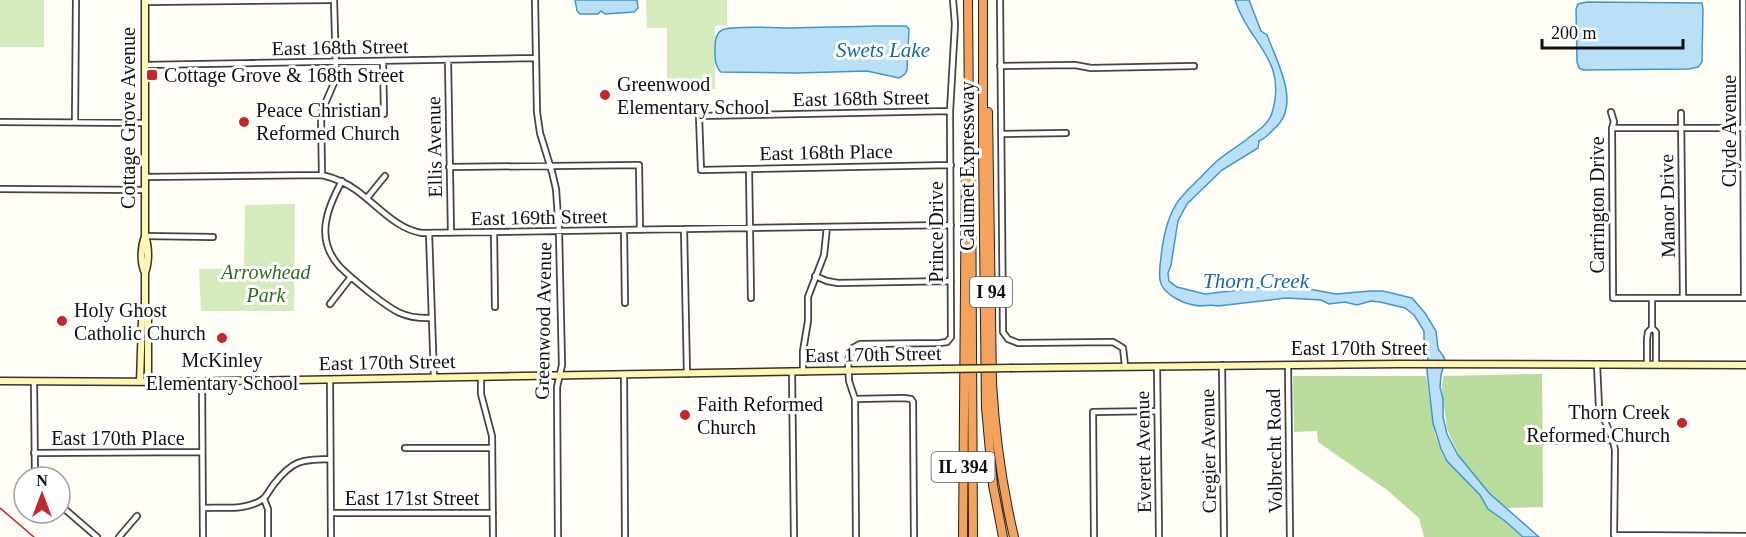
<svg xmlns="http://www.w3.org/2000/svg" width="1746" height="537" viewBox="0 0 1746 537" font-family="Georgia,serif">
	<rect width="100%" height="100%" fill="#fffdf5"/>
	<!-- green -->
	<path fill="#d5ebbd" d="M0,0H44V47H0Z
		M646,0H727V25L715,26V89H667V28H647Z
		M295,204L294,311H201L199,269L244,268L245,205Z"/>
	<!-- forest -->
	<path fill="#b9dc9c" d="M1542,374L1543,507L1502,508L1466,469L1452,440L1447,429L1442,391L1443,376Z
		M1293,376H1426L1435,435L1443,456L1489,503L1529,537H1424L1419,518L1387,490L1318,442L1317,431L1294,432Z"/>
	<!-- water -->
	<path fill="#b9e0f7" stroke="#3f96cf" stroke-width="1.5" d="M575,0H637L638,8L634,12L605,14L601,11L598,14H580L577,11Z
		M1235,0H1249L1261,31L1267,35L1269,40C1279,66 1301,106 1274,129C1269,134 1266,138 1259,141L1258,148L1222,170L1187,204L1178,221L1171,265L1168,273L1169,281L1177,287L1205,294L1264,287L1293,286L1336,294L1370,291H1383L1412,298L1425,313L1436,331L1438,349L1444,357L1445,361L1441,375L1440,387L1443,399V417L1447,434L1458,455L1489,493L1539,537H1523L1505,521L1488,509L1480,495L1447,461L1441,449L1433,423L1427,371L1428,354L1424,339V331L1414,315L1405,308L1380,302L1371,301L1357,305L1345,302L1329,304L1321,300L1286,298L1218,306C1211,304 1207,306 1200,306C1186,305 1162,295 1160,280C1159,273 1160,264 1161,257C1163,238 1167,216 1179,200C1185,192 1193,185 1201,177C1206,172 1211,166 1217,161C1226,153 1237,147 1247,139C1256,132 1268,125 1272,113C1288,59 1249,44 1235,0Z
		M1587,2L1702,3L1703,9L1702,62L1698,67L1689,69L1583,70L1579,68L1577,62L1576,9L1578,4Z
		M876,26H906L909,29L907,70L905,74L899,78L867,71L797,73L721,72C715,67 715,58 715,50C715,43 715,34 722,30C733,25 778,28 792,28C820,27 848,27 876,26Z"/>
	<g fill="none" stroke-linecap="round" stroke-linejoin="round">
		<!-- street casing -->
		<g stroke="#444" stroke-width="8">
			<path id="street" d="M535,0L537,112L540,133L552,172L556,189L559,232L562,365L557,387L558,537
				M1000,0L1003,332L1008,339L1018,343L1113,342L1123,348L1125,366
				M1743,0L1744,298
				M145,2L330,0
				M448,60L451,233
				M383,61L384,114
				M145,65L536,58
				M1000,66L1075,65L1091,68L1194,66
				M950,111L699,116L701,170L951,165
				M1611,112L1614,122L1612,128L1613,298H1746
				M1681,113L1683,298
				M0,122L145,123
				M75,122L76,0
				M1612,128H1746
				M1002,134L1066,133
				M449,167L639,165L640,230
				M749,169L751,298
				M322,175L321,113L334,83L336,71L334,0
				M145,177L322,175C334,178 345,182 356,190C377,205 396,229 422,233L951,225
				M342,181C326,210 315,240 340,267C349,276 359,284 369,292C391,309 402,319 431,318
				M0,189L145,190
				M367,198L385,176
				M684,229L687,374
				M624,231L625,303
				M494,232L495,307
				M429,233L434,378
				M145,236L213,237
				M815,276L827,281L838,283L951,281
				M330,304L351,277
				M1652,328L1656,332V365
				M1222,365L1224,537
				M1288,365L1290,537
				M1597,365L1599,407L1613,440L1615,450L1614,535L1746,536
				M1647,365V339L1648,332L1652,328V298
				M1157,366L1159,537
				M792,372L794,537
				M803,372V351L808,321V297L824,255L827,227
				M624,375L625,537
				M481,377V394L492,436L493,537
				M330,380L331,537
				M34,382L35,477
				M202,382L203,537
				M855,399L904,398L911,399L913,402L914,537
				M1542,441L1613,440
				M405,448H492
				M34,453L202,452
				M264,499L268,509V537
				M60,505L97,537
				M203,508C221,507 247,511 263,499C267,496 270,489 274,484C293,460 300,460 330,459
				M331,513H493
				M119,537L137,516
				M856,537L855,399L849,381L848,360L851,349L860,344L940,343L947,342L951,337L950,111L955,24L953,0
				M1094,537L1093,412L1157,411"/>
		</g>
		<!-- secondary casing -->
		<g stroke="#333" stroke-width="9">
			<path id="secondary" d="M145,0V236C141,247 140,262 145,273V314L148,320V382
				M145,236C149,247 149,262 145,273
				M1012,368L1400,364L1746,365
				M0,381L173,382L943,369
				M140,382L142,321L145,314"/>
		</g>
		<!-- highway casing -->
		<g stroke="#222" stroke-width="10">
			<path id="highway" d="M983,0V148L986,408L993,485L1003,537
				M988,112L992,383C995,435 1002,486 1014,537
				M971,155L973,537
				M963,537L966,160L969,118L968,0"/>
		</g>
		<!-- street -->
		<use href="#street" stroke="#fff" stroke-width="4.5"/>
		<!-- secondary -->
		<use href="#secondary" stroke="#fff6b0" stroke-width="6"/>
		<!-- highway -->
		<use href="#highway" stroke="#f5a25d" stroke-width="8"/>
		<!-- rail -->
		<path stroke="#c4262e" stroke-width="1.5" d="M0,508L34,537"/>
		<!-- secondary-bridge casing -->
		<g stroke="#333" stroke-width="9" stroke-linecap="butt">
			<path id="secondary-bridge" d="M943,369L1012,368"/>
		</g>
		<!-- secondary-bridge -->
		<use href="#secondary-bridge" stroke="#fff6b0" stroke-width="6"/>
	</g>
	<!-- markers -->
	<g fill="#c4262e" stroke="#fff" stroke-width="2">
		<rect x="146" y="69" width="12" height="12" rx="3"/>
		<circle cx="605" cy="95" r="6"/>
		<circle cx="244" cy="122" r="6"/>
		<circle cx="62" cy="321" r="6"/>
		<circle cx="222" cy="338" r="6"/>
		<circle cx="685" cy="415" r="6"/>
		<circle cx="1682" cy="423" r="6"/>
	</g>
	<g text-anchor="middle" stroke-width="6" stroke-linejoin="round" paint-order="stroke">
		<!-- shield labels -->
		<g fill="#fff" stroke="#585858" stroke-width="1.5">
			<rect x="970" y="277" width="42" height="30" rx="4.5"/>
			<rect x="931.5" y="452" width="63" height="30" rx="4.5"/>
		</g>
		<g font-size="18" font-weight="bold" fill="#111">
			<text x="991" y="298">I 94</text>
			<text x="963" y="473">IL 394</text>
		</g>
		<!-- street labels -->
		<g font-size="20" fill="#111" stroke="#fff">
			<text transform="translate(340 47) rotate(-1)" y="7">East 168th Street</text>
			<text transform="translate(861 98) rotate(-1)" y="7">East 168th Street</text>
			<text transform="translate(128 118) rotate(-90)" y="7">Cottage Grove Avenue</text>
			<text transform="translate(1729 131) rotate(-90)" y="7">Clyde Avenue</text>
			<text transform="translate(434 147) rotate(-91)" y="7">Ellis Avenue</text>
			<text transform="translate(826 152) rotate(-1)" y="7">East 168th Place</text>
			<text transform="translate(967 166) rotate(-90)" y="7">Calumet Expressway</text>
			<text transform="translate(1597 205) rotate(-90)" y="7">Carrington Drive</text>
			<text transform="translate(1667 206) rotate(-91)" y="7">Manor Drive</text>
			<text transform="translate(539 217) rotate(-1)" y="7">East 169th Street</text>
			<text transform="translate(936 232) rotate(-90)" y="7">Prince Drive</text>
			<text transform="translate(543 321) rotate(-89)" y="7">Greenwood Avenue</text>
			<text x="1359" y="355">East 170th Street</text>
			<text transform="translate(873 354) rotate(-1)" y="7">East 170th Street</text>
			<text transform="translate(387 362) rotate(-1)" y="7">East 170th Street</text>
			<text x="118" y="445">East 170th Place</text>
			<text transform="translate(1208 451) rotate(-91)" y="7">Cregier Avenue</text>
			<text transform="translate(1274 451) rotate(-91)" y="7">Volbrecht Road</text>
			<text transform="translate(1143 452) rotate(-91)" y="7">Everett Avenue</text>
			<text x="412" y="505">East 171st Street</text>
		</g>
		<!-- poi labels -->
		<g font-size="20" fill="#111" stroke="#fff" text-anchor="start">
			<text x="164" y="82">Cottage Grove &amp; 168th Street</text>
			<text x="617" y="91">Greenwood<tspan x="617" dy="23">Elementary School</tspan></text>
			<text x="256" y="117">Peace Christian<tspan x="256" dy="23">Reformed Church</tspan></text>
			<text x="74" y="317">Holy Ghost<tspan x="74" dy="23">Catholic Church</tspan></text>
			<text x="222" y="367" text-anchor="middle">McKinley<tspan x="222" dy="23">Elementary School</tspan></text>
			<text x="697" y="411">Faith Reformed<tspan x="697" dy="23">Church</tspan></text>
			<text x="1670" y="419" text-anchor="end">Thorn Creek<tspan x="1670" dy="23">Reformed Church</tspan></text>
		</g>
		<!-- park labels -->
		<g font-size="20" font-style="italic" fill="#2f6b1f" stroke="#fff">
			<text x="266" y="279">Arrowhead<tspan x="266" dy="23">Park</tspan></text>
		</g>
		<!-- water labels -->
		<g font-size="21" font-style="italic" fill="#1768a6" stroke="#fff">
			<text x="883" y="57">Swets Lake</text>
			<text x="1256" y="288">Thorn Creek</text>
		</g>
	</g>
	<!-- north arrow -->
	<g transform="translate(42 495)"><circle r="28" fill="#ffffff" stroke="#a0a0a0" stroke-width="1.5"/>
	<path d="M0-4.5L10 22L0 15L-10 22Z" fill="#c4262e"/>
	<text y="-9" font-size="16" font-weight="bold" text-anchor="middle" fill="#111111">N</text>
	</g>
	<!-- scale -->
	<path d="M1542 39v9h141v-9" fill="none" stroke="#111111" stroke-width="3"/>
	<text x="1551" y="39" font-size="18" fill="#111111" stroke="#ffffff" stroke-width="4.5" paint-order="stroke">200 m</text>
</svg>
